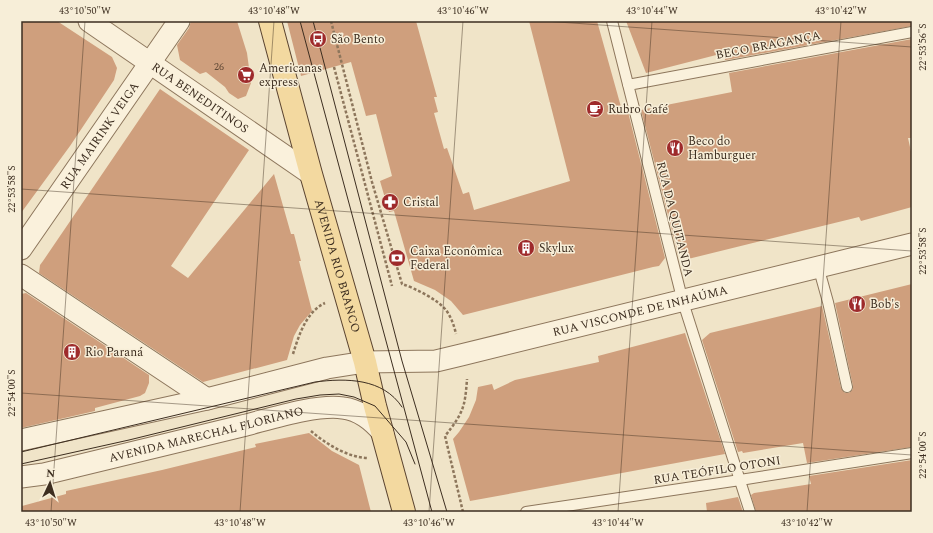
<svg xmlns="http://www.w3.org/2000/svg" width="933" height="533" viewBox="0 0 933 533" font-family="Spectral,serif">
	<rect width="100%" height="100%" fill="#f0e4c8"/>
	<!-- building -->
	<path fill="#cf9f7d" d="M21,21H57L112,57L117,68L114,80L70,146L21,213Z
		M191,21H237L247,53L251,83L246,96L238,99L229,93L225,87L206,72L200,74L180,60L177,45L189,28Z
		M287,21H416L437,97H434L438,112L434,113L444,149L447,148L463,194L469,192L474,210L570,181L529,21H597L623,114L628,112L665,258L659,266L653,267L463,315L451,301L435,290L414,281L394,211L389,212L380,181L392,176L376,114L366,116L351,62L301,76Z
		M626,21H912V26L726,60H725L724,53L646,73Z
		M912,39V138H908L912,156V207L861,221L859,217L688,259L678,254L641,110L732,92L729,73Z
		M160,89L249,150L171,266L188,278L274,174L291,234H294L301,261H299L312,311L300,325L294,336L287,360L203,382L39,273L40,265L43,261Z
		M912,284V447L807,463L803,443L743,453L742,451L738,452L702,340L710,333L822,306L841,388L845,393H849L853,389V386L835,303Z
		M26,293L149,375V383L145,393L140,396L95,408V411L21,428V294Z
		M685,333L725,454L470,501L453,439L459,432L469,417L476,400L478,387L492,384L494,390L515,380L599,362L598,356Z
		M309,433L332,451L359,465L371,512H22V506L66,494V491L162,470L256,447L255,444Z
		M912,460V512H756L751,495L754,493L811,484L809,476Z
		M738,497L743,512H707L706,503Z"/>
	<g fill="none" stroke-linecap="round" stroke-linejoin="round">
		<!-- service casing -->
		<g stroke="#8d765c" stroke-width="12">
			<path id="service" d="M612,21L683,302L750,512
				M628,85L912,32
				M818,266L828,302L847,387
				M526,512L740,480L912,453"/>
		</g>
		<!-- minor casing -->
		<g stroke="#8d765c" stroke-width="23">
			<g id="minor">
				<path id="s1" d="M89,21L311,174"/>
				<path id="s2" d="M21,249L179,21"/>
				<path d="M21,275L207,399"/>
				<path id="s3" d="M21,440L207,399L327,368L365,362L436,361L461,355L912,244"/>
				<path id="s4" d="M21,477L44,474C110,458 176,442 242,426C270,419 316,404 343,408C360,410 373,421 383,433"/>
			</g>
		</g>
		<!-- primary casing -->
		<g stroke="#5b4430" stroke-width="24">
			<g id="primary">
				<path id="s5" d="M270,21L311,174L365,362L375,406L404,512"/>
			</g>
		</g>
		<!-- path -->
		<path stroke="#8d765c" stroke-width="2.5" stroke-dasharray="3 2" stroke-linecap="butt" d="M331,21L372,182L402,284C415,288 438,300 446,310C451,317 454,325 456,334
			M334,67L392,286
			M293,354C299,335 306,312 325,303
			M311,431C326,444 347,457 367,458
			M463,512L445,436C463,413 465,408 467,379"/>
		<!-- service -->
		<use href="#service" stroke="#faf1dc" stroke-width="10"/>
		<!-- minor -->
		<use href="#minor" stroke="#faf1dc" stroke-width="21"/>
		<!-- primary -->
		<use href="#primary" stroke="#f3d9a0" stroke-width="22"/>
		<!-- tram -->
		<path stroke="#3d2e20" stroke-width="1" d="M300,21L432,512
			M313,21L402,361L447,512
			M21,452L315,382C346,378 383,378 402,407
			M21,464L129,440L296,399L320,395L339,394L354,397L375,406L406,442L415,464"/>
	</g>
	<!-- ticks -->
	<path fill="none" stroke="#3d2e20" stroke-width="1" stroke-opacity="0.45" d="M544,21L912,47M21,189L912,251M21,393L912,455M51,512L85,21M240,512L274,21M429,512L463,21M618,512L652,21M807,512L841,21"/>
	<!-- icons -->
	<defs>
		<g id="bus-disc" transform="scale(0.9)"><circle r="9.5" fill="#9e2a2b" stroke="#f7eed8"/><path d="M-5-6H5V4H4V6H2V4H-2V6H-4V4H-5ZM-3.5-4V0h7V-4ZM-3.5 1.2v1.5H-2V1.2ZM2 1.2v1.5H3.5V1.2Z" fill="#fff"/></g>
		<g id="supermarket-disc" transform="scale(0.9)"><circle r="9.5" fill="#9e2a2b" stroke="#f7eed8"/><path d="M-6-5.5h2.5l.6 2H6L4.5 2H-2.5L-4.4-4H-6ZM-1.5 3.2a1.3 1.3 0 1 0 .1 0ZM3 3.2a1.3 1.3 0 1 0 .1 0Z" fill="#fff"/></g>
		<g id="cafe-disc" transform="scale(0.9)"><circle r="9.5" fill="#9e2a2b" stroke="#f7eed8"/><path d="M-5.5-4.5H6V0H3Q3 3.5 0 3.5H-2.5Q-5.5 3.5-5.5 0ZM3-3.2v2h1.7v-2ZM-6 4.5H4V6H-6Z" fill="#fff"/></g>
		<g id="restaurant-disc" transform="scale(0.9)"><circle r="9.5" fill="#9e2a2b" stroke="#f7eed8"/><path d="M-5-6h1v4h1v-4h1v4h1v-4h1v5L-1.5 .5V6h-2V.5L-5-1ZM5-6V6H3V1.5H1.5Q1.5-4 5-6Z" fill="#fff"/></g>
		<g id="pharmacy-disc" transform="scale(0.9)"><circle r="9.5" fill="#9e2a2b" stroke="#f7eed8"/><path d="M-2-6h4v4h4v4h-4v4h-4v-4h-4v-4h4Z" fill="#fff"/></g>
		<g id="building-disc" transform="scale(0.9)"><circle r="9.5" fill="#9e2a2b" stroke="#f7eed8"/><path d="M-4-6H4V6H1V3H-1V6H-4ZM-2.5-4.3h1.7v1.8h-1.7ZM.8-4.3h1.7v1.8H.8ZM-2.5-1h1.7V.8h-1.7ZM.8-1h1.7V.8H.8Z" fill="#fff"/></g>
		<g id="bank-disc" transform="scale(0.9)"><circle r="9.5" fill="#9e2a2b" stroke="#f7eed8"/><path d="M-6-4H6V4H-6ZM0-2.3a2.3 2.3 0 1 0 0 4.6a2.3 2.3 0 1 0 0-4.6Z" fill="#fff"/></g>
	</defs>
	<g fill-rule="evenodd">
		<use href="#bus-disc" x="318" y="39"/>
		<use href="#supermarket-disc" x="246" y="75"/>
		<use href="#cafe-disc" x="595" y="109"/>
		<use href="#restaurant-disc" x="675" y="148"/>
		<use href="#pharmacy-disc" x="390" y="202"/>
		<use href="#building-disc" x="526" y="248"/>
		<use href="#bank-disc" x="397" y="258"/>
		<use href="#restaurant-disc" x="857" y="304"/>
		<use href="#building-disc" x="72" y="352"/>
	</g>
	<g text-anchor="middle" stroke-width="3" stroke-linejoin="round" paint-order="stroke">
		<!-- number labels -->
		<g font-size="10" fill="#624a37">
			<text x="219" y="70">26</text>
		</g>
		<!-- poi labels -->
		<g font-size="12" fill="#3d2e20" stroke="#f7eed8" text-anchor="start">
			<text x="331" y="43">São Bento</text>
			<text x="259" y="72">Americanas<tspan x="259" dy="14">express</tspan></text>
			<text x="608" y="113">Rubro Café</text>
			<text x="688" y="145">Beco do<tspan x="688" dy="14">Hamburguer</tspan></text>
			<text x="403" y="206">Cristal</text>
			<text x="539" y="252">Skylux</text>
			<text x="410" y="255">Caixa Econômica<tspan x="410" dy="14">Federal</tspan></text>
			<text x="870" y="308">Bob's</text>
			<text x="85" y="356">Rio Paraná</text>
		</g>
		<!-- street labels -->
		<g font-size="12" fill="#3d2e20" stroke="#f7eed8">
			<text transform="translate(768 45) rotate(-11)" y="4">BECO BRAGANÇA</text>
			<text dy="4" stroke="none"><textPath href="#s1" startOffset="135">RUA BENEDITINOS</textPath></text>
			<text dy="4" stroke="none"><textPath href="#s2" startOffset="138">RUA MAIRINK VEIGA</textPath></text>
			<text transform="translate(675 219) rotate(76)" y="4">RUA DA QUITANDA</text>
			<text dy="4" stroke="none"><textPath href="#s5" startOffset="254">AVENIDA RIO BRANCO</textPath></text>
			<text dy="4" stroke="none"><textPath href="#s3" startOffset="634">RUA VISCONDE DE INHAÚMA</textPath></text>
			<text dy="4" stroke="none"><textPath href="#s4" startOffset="190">AVENIDA MARECHAL FLORIANO</textPath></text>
			<text transform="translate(717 470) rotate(-9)" y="4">RUA TEÓFILO OTONI</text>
		</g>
	</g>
	<!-- border -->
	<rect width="933" height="533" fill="none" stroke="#f7eed8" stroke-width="44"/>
	<!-- north arrow -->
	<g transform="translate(50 483) rotate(4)" stroke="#f7eed8" stroke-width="3" paint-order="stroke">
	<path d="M0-3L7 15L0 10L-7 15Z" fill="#3d2e20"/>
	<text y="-6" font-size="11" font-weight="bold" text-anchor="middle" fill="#3d2e20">N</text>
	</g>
	<rect x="22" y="22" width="889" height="489" fill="none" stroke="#3d2e20" stroke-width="1.5"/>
	<g font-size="10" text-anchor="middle" fill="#3d2e20">
		<text x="85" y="14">43°10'50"W</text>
		<text x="274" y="14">43°10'48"W</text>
		<text x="463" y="14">43°10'46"W</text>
		<text x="652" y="14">43°10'44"W</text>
		<text x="841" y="14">43°10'42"W</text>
		<text transform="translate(922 47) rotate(-90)" y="4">22°53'56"S</text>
		<text transform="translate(11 189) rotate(-90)" y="4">22°53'58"S</text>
		<text transform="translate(922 251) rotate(-90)" y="4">22°53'58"S</text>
		<text transform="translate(11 393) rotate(-90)" y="4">22°54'00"S</text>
		<text transform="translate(922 455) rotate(-90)" y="4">22°54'00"S</text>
		<text x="51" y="526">43°10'50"W</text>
		<text x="240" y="526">43°10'48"W</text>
		<text x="429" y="526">43°10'46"W</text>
		<text x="618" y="526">43°10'44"W</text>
		<text x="807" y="526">43°10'42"W</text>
	</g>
</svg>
